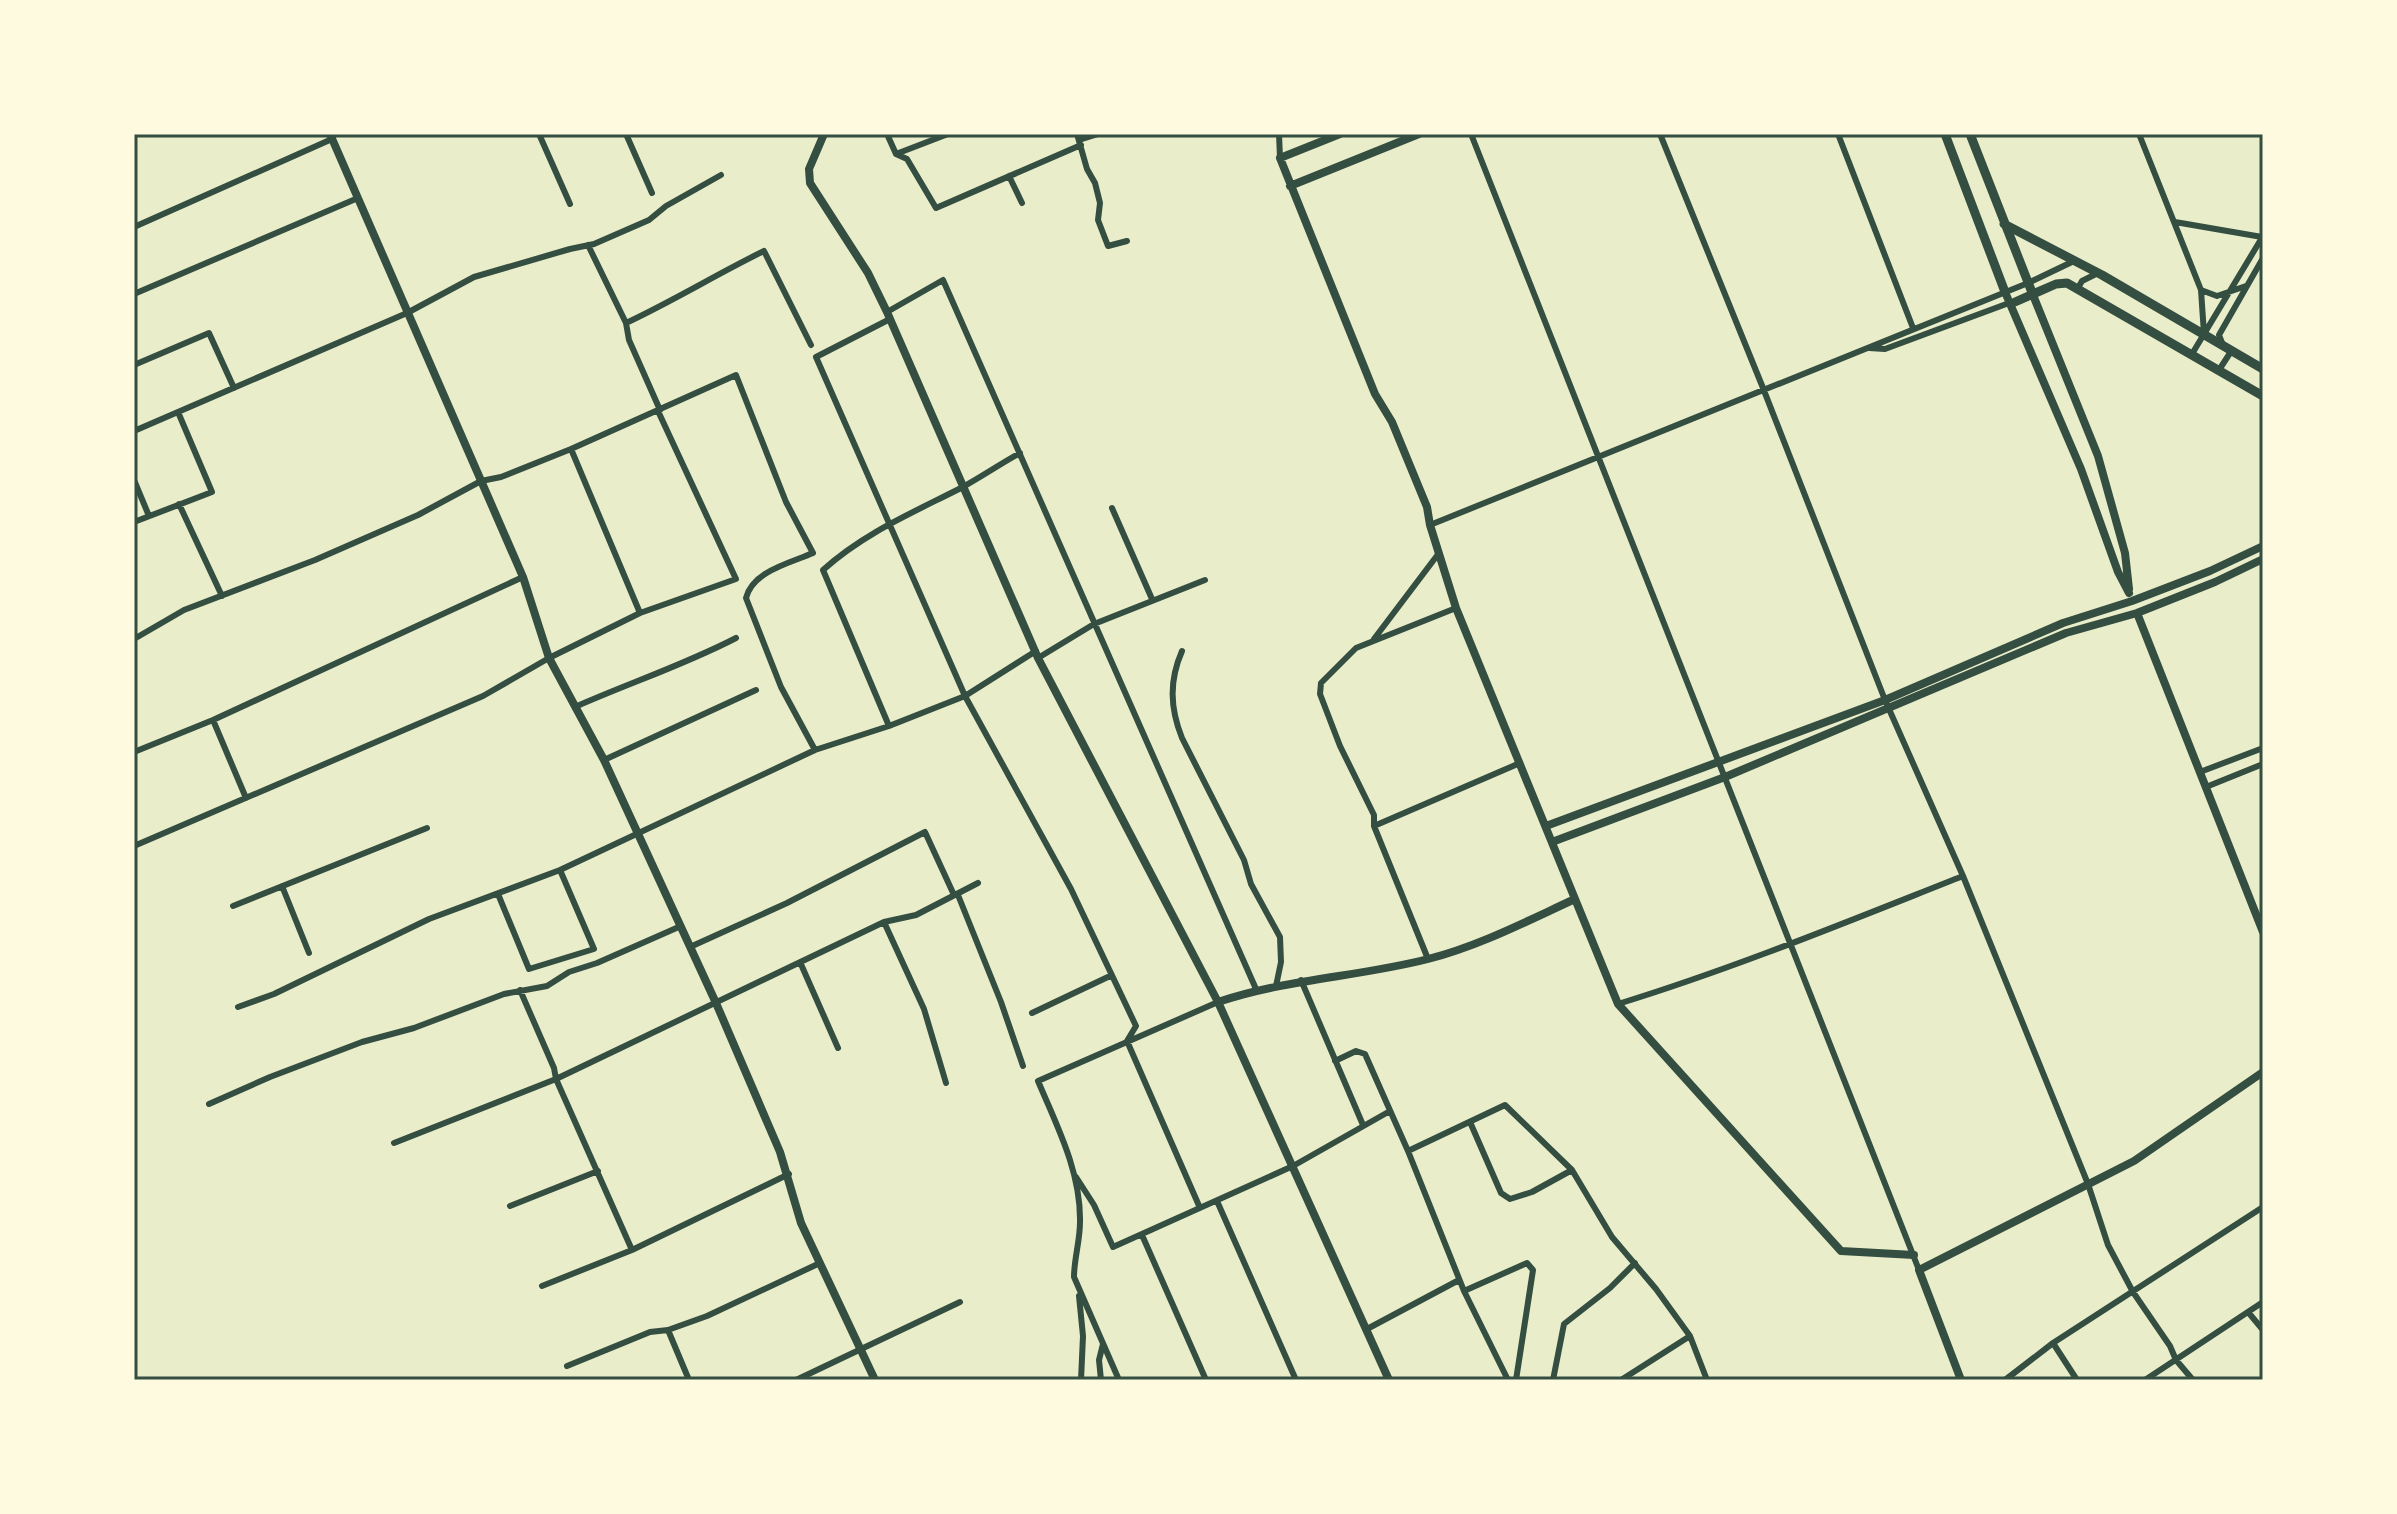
<svg xmlns="http://www.w3.org/2000/svg" width="2397" height="1514" viewBox="0 0 2397 1514" font-family="Quicksand,sans-serif">
	<rect width="100%" height="100%" fill="#e9edc9"/>
	<g fill="none" stroke-linecap="round" stroke-linejoin="round">
		<!-- minor -->
		<path stroke="#344e41" stroke-width="6" d="M539,134L570,204
			M626,134L652,193
			M887,134L896,154L907,159L936,208L1081,145
			M1077,134L1087,169L1095,183L1100,203L1098,220L1108,246L1127,241
			M1279,134L1280,158
			M1471,134L1919,1270
			M1660,134L1763,388L1885,700L1963,876L2088,1184L2108,1245L2133,1292L2170,1346L2176,1360L2193,1380
			M1838,134L1913,328
			M2139,134L2201,290L2204,334
			M1079,140L1098,134
			M896,154L948,134
			M1009,176L1022,203
			M2175,222L2262,237
			M134,227L332,139L334,134
			M588,245L626,323L629,340L660,410
			M2078,288L2082,281L2098,273
			M2201,290L2217,296L2246,286
			M134,294L358,198
			M887,312L943,280L1256,989
			M890,319L816,357L965,696L1071,889L1136,1026L1127,1041L1200,1208
			M626,323C673,301 717,274 764,251L811,345
			M2223,345L2219,335L2263,258
			M1869,348L1885,349L2009,303
			M2192,354L2263,236
			M134,365L209,333L234,388
			M2219,370L2232,350
			M134,431L407,313L474,277L570,249L594,244L649,220L666,206L721,175
			M571,449L640,613
			M134,480L149,516
			M179,504L222,596
			M1112,508L1152,599
			M134,522L212,492L178,412
			M1430,525L2028,283L2074,261
			M134,639L184,610L315,560L418,515L481,481L501,477L571,449L736,375L786,502L813,553C790,563 753,571 746,598L781,687L815,750
			M1374,639L1439,553
			M1182,651C1169,681 1170,708 1182,738L1244,860L1251,884L1280,937L1281,962L1276,986
			M1038,658L1094,624L1205,580
			M575,707C629,683 684,665 736,638
			M213,720L246,798
			M889,726L823,570C864,533 912,513 961,488C981,477 1000,464 1020,453
			M134,752L213,720L523,577
			M604,760L756,690
			M2200,772L2263,748
			M2206,787L2263,764
			M1374,826L1520,763
			M134,846L483,696L549,658L640,613L736,579L658,411
			M282,886L309,953
			M498,894L529,969L594,949L560,870
			M958,895L1001,1002L1023,1066
			M233,906L427,828
			M884,922L924,1009L946,1083
			M690,947L787,903L925,832L954,895
			M1428,959L1374,826V815L1340,746L1320,694L1321,683L1356,648L1456,608
			M800,962L838,1048
			M1301,980L1363,1125
			M520,990L554,1068L556,1079L632,1250
			M1618,1004C1735,968 1849,921 1963,876
			M238,1007L274,994L429,919L560,870L815,750L889,726L965,696L1036,651
			M1032,1013L1110,976
			M1335,1061L1356,1051L1365,1054L1408,1151L1464,1291L1508,1380
			M209,1104L270,1077L362,1042L414,1028L504,994L547,986L569,972L597,963L681,926
			M1470,1122L1501,1193L1510,1199L1532,1192L1572,1170
			M394,1143L556,1079L884,922L916,915L978,883
			M1408,1151L1505,1105L1572,1170L1612,1237L1656,1289L1690,1336L1707,1380
			M1076,1177L1094,1205L1113,1247L1293,1166L1390,1111
			M1217,1201L1296,1380
			M510,1206L598,1171
			M1142,1235L1206,1380
			M542,1286L632,1250L789,1174
			M1464,1291L1527,1263L1533,1270L1516,1380
			M1079,1296L1083,1336L1081,1380
			M2248,1312L2263,1330
			M1367,1329L1459,1280
			M668,1330L689,1380
			M2053,1343L2077,1380
			M567,1366L650,1332L668,1330L707,1316L820,1263
			M796,1380L960,1302
			M1101,1380L1099,1360L1103,1344
			M1119,1380L1074,1277C1074,1259 1080,1241 1080,1222C1081,1172 1057,1126 1038,1081L1218,1002
			M1553,1380L1564,1324L1610,1288L1635,1263
			M1621,1380L1690,1336
			M2005,1380L2053,1343L2263,1207
			M2145,1380L2263,1302"/>
		<!-- tertiary -->
		<path stroke="#344e41" stroke-width="8" d="M330,134L523,577L549,658L604,760L716,1003L780,1152L801,1223L875,1380
			M824,134L809,169L810,183L868,273L887,312L1038,658L1218,1002L1389,1380
			M1340,134L1280,158L1375,394L1392,422L1427,507L1430,525L1456,608L1618,1004L1841,1251L1914,1255
			M1290,186L1419,134
			M2005,292L2081,469L2118,572L2129,593
			M2033,295L2098,456L2125,553L2129,589
			M2137,613L2263,932
			M1546,826L1885,700L2063,623L2132,601L2210,571L2263,546
			M1552,842L1725,777L2066,633L2137,613L2215,582L2263,559
			M1218,1002C1286,979 1358,977 1428,959C1479,946 1527,921 1575,899
			M1961,1380L1919,1270L2134,1161L2263,1072"/>
		<!-- secondary -->
		<path stroke="#344e41" stroke-width="9" d="M1945,134L2005,292
			M1970,134L2033,295
			M2004,224L2102,275L2263,369
			M2015,302L2056,284L2067,283L2263,396"/>
	</g>
	<!-- border -->
	<rect width="2397" height="1514" fill="none" stroke="#fefae0" stroke-width="272"/>
	<rect x="136" y="136" width="2125" height="1242" fill="none" stroke="#344e41" stroke-width="3"/>
</svg>
